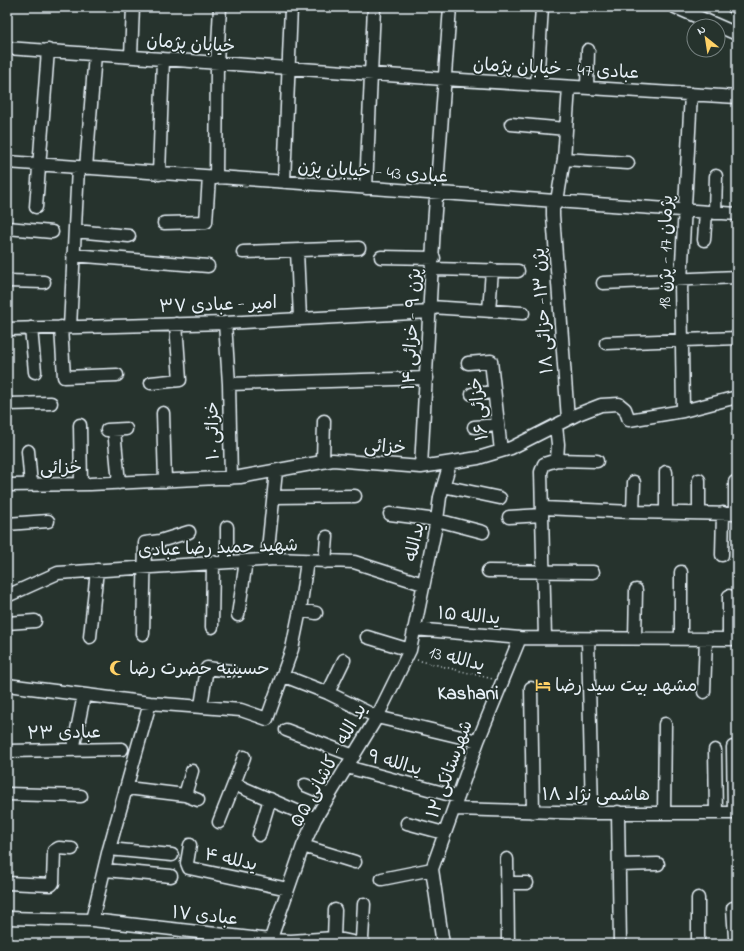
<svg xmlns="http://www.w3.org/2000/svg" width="744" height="951" viewBox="0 0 744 951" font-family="'Indie Flower','Playpen Sans Arabic',sans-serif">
	<rect width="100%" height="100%" fill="#26332d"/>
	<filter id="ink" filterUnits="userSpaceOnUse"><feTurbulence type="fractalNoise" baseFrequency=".025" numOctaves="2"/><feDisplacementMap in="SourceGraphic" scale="8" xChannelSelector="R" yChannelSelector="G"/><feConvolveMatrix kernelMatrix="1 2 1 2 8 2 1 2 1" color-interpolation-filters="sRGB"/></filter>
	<g filter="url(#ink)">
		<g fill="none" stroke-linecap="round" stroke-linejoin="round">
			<!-- minor casing -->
			<g stroke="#e8f1f8" stroke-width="15">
				<path id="minor" d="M675,7L737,34
					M7,48L444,79L737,97
					M131,56L133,7
					M537,85L542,7
					M587,88L588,50
					M511,124L566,129
					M564,159L628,163
					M7,162L737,214
					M86,168L95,54
					M159,174L163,59
					M216,178L217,64L220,7
					M284,182L291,7
					M366,188L374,7
					M36,207L48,50
					M715,213L716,176
					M164,223L206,222L209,177
					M7,228L52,232
					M75,231L129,236
					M704,240L706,212
					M297,251L300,318
					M243,252L359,248
					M73,255L208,266
					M381,257L434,258
					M433,269L518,271
					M7,281L44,282
					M603,283L737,277
					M431,307L523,313
					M489,311L492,270
					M225,323L229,384L231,478
					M61,327L64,377L117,375
					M70,327L78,168
					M31,328L35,372
					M7,329L225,323L430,312
					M606,343L737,338
					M468,363L491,361L501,451
					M151,383L180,380L176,324
					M229,384L427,378
					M472,394L494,392
					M7,404L51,403
					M683,411L681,281L691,94
					M163,413L165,481
					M568,419L553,215V208L557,201L564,159L569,87
					M80,425L81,484
					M474,427L498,425
					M107,430L126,429
					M114,430L119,483
					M28,451L31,485
					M557,460L597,461
					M323,461L324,421
					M421,467L434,225L450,7
					M7,485L90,484L240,477L333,460L421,467L478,458L511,448L578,414L601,405L619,404L625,409L629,420L683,411L737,397
					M443,486L500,498
					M274,497L355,496
					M543,508L633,512L737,514
					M633,512L634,482
					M666,512V472
					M699,513V480
					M390,514L437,520L483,532
					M735,514V482
					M509,517L542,515
					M7,524L48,521
					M227,527V562
					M722,555L723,513
					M267,559L276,471
					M325,562L327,537
					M488,571L593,572
					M7,596L58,573L275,559L354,562L423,584
					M729,596V639
					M300,610L316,613
					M238,615L246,561
					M7,623L35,621
					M212,627L213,562
					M414,629L520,638L737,639
					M143,634L145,543L160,541L189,532
					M90,637L97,570
					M367,637L410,650
					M545,638L541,472L544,464L557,460L558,444L556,426
					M635,638L636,590
					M681,638V572
					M588,639L592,813
					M284,676L328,693L377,717L478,741
					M7,685L150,703L241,710L267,719L292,649L300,610L307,561
					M531,688L533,812
					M704,692L706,639
					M328,693L344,660
					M201,706L207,668L230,671
					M286,730L354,756
					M733,747L734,813
					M73,750L84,695
					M715,750L716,813
					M7,751L122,749
					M347,767L458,797
					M234,784L244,757
					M305,785L329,795
					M127,788L185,795L198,800
					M7,794L81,796
					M185,795L192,771
					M454,809L592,813H737
					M618,812L620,944
					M664,813L665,724
					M219,822L234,784L315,819
					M407,823L444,833
					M259,835L270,799
					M190,845L187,863L189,868L288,889
					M303,846L355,862
					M109,849L172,855
					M507,859L508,944
					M619,865L658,864
					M105,870L171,876
					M382,879L432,869
					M7,883L51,885L53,883L54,851L59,848L72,849
					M507,883H527
					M698,898V944
					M733,908L735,938H737
					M7,918L92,920L270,940L291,941L334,938L357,943L360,942L362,939L364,904
					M92,920L109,849L150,703
					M334,938L335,910
					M269,944L303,846L315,819L377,717L410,650L437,520L440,497L450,463
					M443,944L432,869L478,741L520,638"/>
			</g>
			<!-- major casing -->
			<g stroke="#e8f1f8" stroke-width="18">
				<path id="major" d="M735,7L737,8"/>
			</g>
			<!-- path -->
			<path stroke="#e8f1f8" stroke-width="1.5" stroke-dasharray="1 3" stroke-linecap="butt" d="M417,660L493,679"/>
			<!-- minor -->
			<use href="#minor" stroke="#26332d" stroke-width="12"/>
			<!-- major -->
			<use href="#major" stroke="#706e59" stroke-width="15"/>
		</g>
	</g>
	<!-- icons -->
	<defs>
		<g id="mosque-bare" transform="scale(1.2)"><path d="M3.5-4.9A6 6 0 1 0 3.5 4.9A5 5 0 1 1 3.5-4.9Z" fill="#ffd166" stroke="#26332d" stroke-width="2.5" paint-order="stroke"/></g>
		<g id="hotel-bare" transform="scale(1.2)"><path d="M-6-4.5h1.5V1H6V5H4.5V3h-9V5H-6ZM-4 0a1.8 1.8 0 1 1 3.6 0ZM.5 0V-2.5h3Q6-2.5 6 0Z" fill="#ffd166" stroke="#26332d" stroke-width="2.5" paint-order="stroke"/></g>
	</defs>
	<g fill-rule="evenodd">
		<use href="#mosque-bare" x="117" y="668"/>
		<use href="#hotel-bare" x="543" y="685"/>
	</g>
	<g text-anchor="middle" stroke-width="3.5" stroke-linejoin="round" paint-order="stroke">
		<!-- street labels -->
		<g font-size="18" fill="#e8f1f8" stroke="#26332d">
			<text transform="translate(191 43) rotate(4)" y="6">خیابان پژمان</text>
			<text transform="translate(556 68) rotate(3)" y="6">عبادی 47 - خیابان پژمان</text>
			<text transform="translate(373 171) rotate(4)" y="6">عبادی 43 - خیابان پژن</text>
			<text transform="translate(665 252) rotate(-89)" y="6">پژمان 17 - پژن 18</text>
			<text transform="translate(218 304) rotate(-2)" y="6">امیر - عبادی ۳۷</text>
			<text transform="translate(542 311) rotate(-94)" y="6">پژن ۱۳- حزائی ۱۸</text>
			<text transform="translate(411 329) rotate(-87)" y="6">پژن ۹ - خزائی ۱۴</text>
			<text transform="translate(478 409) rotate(-97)" y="6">خزائی ۱۶</text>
			<text transform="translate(212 431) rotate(-91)" y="6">خزائی ۱۰</text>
			<text transform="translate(385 446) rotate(4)" y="6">خزائی</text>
			<text x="61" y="473">خزائی</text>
			<text transform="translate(414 542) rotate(-78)" y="6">یدالله</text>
			<text transform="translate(218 547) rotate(-2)" y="6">شهید حمید رضا عبادی</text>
			<text transform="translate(469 615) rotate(5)" y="6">یدالله ۱۵</text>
			<text transform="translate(457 658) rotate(14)" y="6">یدالله 13</text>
			<text transform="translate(64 732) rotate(-1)" y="6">عبادی ۲۳</text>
			<text transform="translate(395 762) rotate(15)" y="6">یدالله ۹</text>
			<text transform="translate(328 765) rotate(-61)" y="6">ید الله - کاشانی ۵۵</text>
			<text transform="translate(449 769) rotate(-70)" y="6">شهرستانکی ۱۲</text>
			<text x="596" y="800">هاشمی نژاد ۱۸</text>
			<text transform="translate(231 859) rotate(12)" y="6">یدلله ۴</text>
			<text transform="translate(205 915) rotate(6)" y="6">عبادی ۱۷</text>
		</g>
		<!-- poi labels -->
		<g font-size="18" fill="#e8f1f8" stroke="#26332d" text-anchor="start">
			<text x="129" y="674">حسینیه حضرت رضا</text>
			<text x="555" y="691">مشهد بيت سيد رضا</text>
		</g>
		<!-- neighbourhood labels -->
		<g font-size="19" font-weight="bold" fill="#e8f1f8" stroke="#26332d">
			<text x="468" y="699">Kashani</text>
		</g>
	</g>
	<!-- margin -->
	<rect width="744" height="951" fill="none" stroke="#26332d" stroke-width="24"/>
	<rect x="12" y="12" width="720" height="927" fill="none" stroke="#e8f1f8" stroke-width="1.5" filter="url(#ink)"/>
	<!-- north arrow -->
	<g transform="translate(706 38) rotate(330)"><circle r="19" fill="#26332d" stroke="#747f7e"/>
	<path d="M0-3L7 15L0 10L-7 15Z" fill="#ffd166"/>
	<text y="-6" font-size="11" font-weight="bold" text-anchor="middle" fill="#e8f1f8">N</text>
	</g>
</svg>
